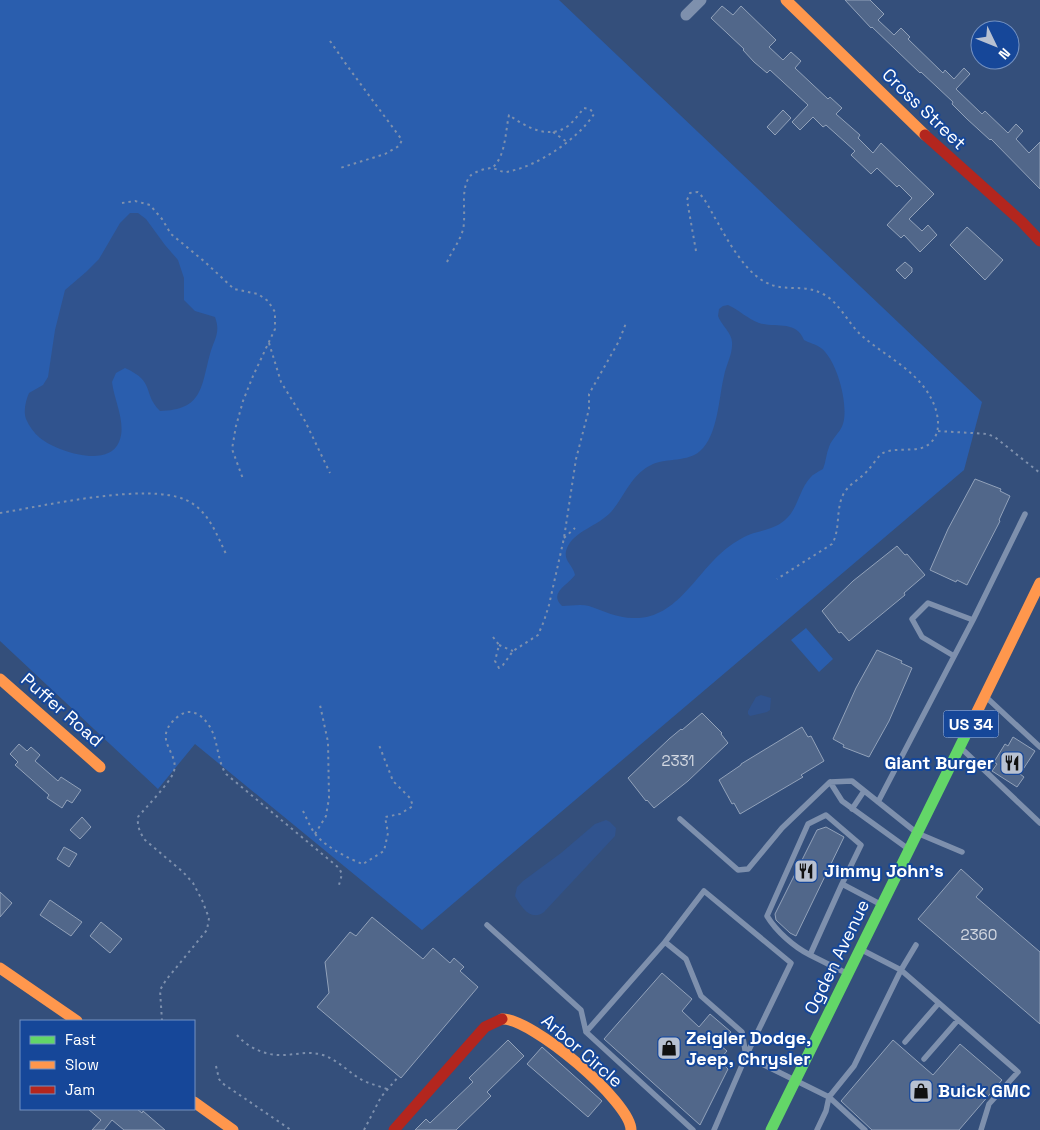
<svg xmlns="http://www.w3.org/2000/svg" width="1040" height="1130" viewBox="0 0 1040 1130" font-family="'Space Grotesk',sans-serif">
	<rect width="100%" height="100%" fill="#344f7b"/>
	<!-- green -->
	<path fill="#2a5eae" d="M0,0H559L982,402L964,470L422,930L195,744L158,789L0,641Z
		M806,628L833,659L819,672L791,640Z"/>
	<!-- water -->
	<path fill="#30538e" d="M130,213H138L146,219L165,245L178,260L184,278V300L195,311L215,317C221,333 214,339 210,354C201,387 203,410 160,411C142,393 156,382 125,368L116,373L112,382C114,400 127,424 119,442C108,469 56,451 40,438C34,433 29,426 26,419C23,411 26,400 29,393L43,385L48,377L55,330L65,290L86,272L99,259L120,223Z
		M728,305C739,310 748,319 759,323C776,328 796,320 804,340C809,343 816,344 821,348C837,360 849,405 843,424C840,433 832,438 829,447C826,454 826,462 823,469C818,472 813,474 810,478C799,490 798,509 785,520C776,528 764,530 754,533C744,536 735,542 727,548C696,572 677,620 633,618C617,618 604,611 589,606C580,604 571,606 562,606C548,593 568,585 575,575C573,564 562,561 567,548C574,531 598,526 611,512C625,496 631,474 653,464C667,458 688,462 700,451C718,436 719,396 724,376C726,365 733,354 732,342C732,333 721,325 718,316L719,309L723,306Z
		M761,695L771,698L770,710L767,712L750,716L748,714V711L756,697Z
		M606,820L610,822L616,828L615,836L544,912C531,922 521,907 515,896L517,887L523,881L561,853L595,824Z"/>
	<!-- building -->
	<path fill="#51678a" stroke="#92a2ba" d="M845,0H870L884,14L878,20L894,35L901,28L910,37L908,39L943,73L945,70L954,79L964,68L970,74L956,89L982,114L985,111L1008,133L1016,124L1023,131L1016,139L1029,153L1040,142V189L991,139L990,140L967,119L952,104L953,102L921,72L920,73L872,27L871,28Z
		M722,6L733,15L741,6L776,40L769,47L783,60L791,52L801,61L795,68L828,99L830,97L842,108L836,114L860,135L858,138L873,153L881,143L934,194L909,219L922,231L928,225L937,235L920,252L904,235L901,238L887,225L912,198L899,185L897,187L877,168L871,174L851,155L855,151L826,125L823,127L813,117L800,130L792,122L808,105L770,70L767,73L754,62L743,50L744,49L711,18Z
		M783,110L791,118L775,135L767,127Z
		M967,227L1003,260L985,280L950,245Z
		M905,262L912,268V272L905,279L896,270Z
		M975,479L1001,489L1000,491L1010,496L999,520L1000,521L967,585L957,580L956,582L930,570L948,529Z
		M897,546L905,555L907,554L925,575L904,593L905,595L849,641L841,632L839,633L822,611L853,581Z
		M877,650L902,661L901,663L912,668L889,721L869,757L843,747L844,745L833,739L856,688Z
		M702,713L722,733L721,734L728,743L688,781L654,808L647,800L646,801L628,778L669,739L681,729L682,730Z
		M802,727L808,737L811,736L824,761L801,775L803,777L740,814L734,803L732,804L719,780L741,765V764Z
		M1013,737L1035,751L1020,774L1024,777L1017,787L992,771L997,764L994,762L1005,744L1008,746Z
		M19,744L27,751L31,747L40,755L35,761L58,781L61,777L81,790L72,803L67,800L62,808L47,798L49,795L15,765L18,762L10,754Z
		M82,817L91,827L80,839L70,830Z
		M826,827L844,837L796,936L790,933L776,920L775,914L817,830Z
		M64,847L77,854L69,867L57,859Z
		M961,869L983,889L976,897L1040,952V1024L918,919Z
		M0,892L12,903L0,917Z
		M50,900L82,922L71,936L40,915Z
		M372,917L423,959L433,948L450,963L454,958L464,967L460,971L478,987L401,1078L317,1007L329,993L325,962L350,932L356,936Z
		M101,922L122,939L110,953L90,936Z
		M662,973L692,999L682,1011L699,1027L710,1014L731,1032L720,1045L727,1051L719,1060L728,1069L700,1125L604,1039Z
		M508,1040L524,1056L487,1092L491,1096L456,1130H415L426,1119L430,1123L473,1082L469,1078Z
		M893,1040L933,1075L960,1044L1002,1080L959,1130H872L841,1101Z
		M542,1047L602,1101L588,1117L527,1064Z
		M88,1109H137L142,1113L143,1111L165,1130H124L112,1120L104,1130H92L101,1120Z"/>
	<g fill="none" stroke-linecap="round" stroke-linejoin="round">
		<!-- path -->
		<path stroke="#7e90ad" stroke-width="2" stroke-dasharray="2.5 4" stroke-linecap="butt" d="M330,41L348,67L402,140L399,146L385,154L340,168
			M553,132L567,142
			M122,203L135,201L150,205L162,219L171,234L205,262L234,289L258,294L268,301L275,312V329L253,376L243,401L236,426L232,449L243,479
			M696,251L687,200L690,193L698,192C707,201 711,212 718,223C727,240 741,263 755,275C781,297 799,281 823,294C839,302 848,323 861,335C887,358 922,372 935,407C938,416 940,428 935,437C924,457 900,445 883,453C877,457 873,465 868,470C861,479 850,483 844,493C835,509 841,529 832,544L777,579
			M447,262C453,248 464,237 464,221C465,207 461,188 470,176C474,172 486,168 492,168C497,169 501,172 506,172C537,167 578,139 594,114L590,109L584,108C579,114 574,121 568,126C548,140 526,127 509,115C505,133 506,156 492,168
			M269,343L281,382L305,421L330,473
			M938,431L988,434L996,438L1040,473
			M0,513C44,506 147,482 186,500C208,510 216,533 226,554
			M564,538L575,528
			M493,637L499,645L495,661L499,668L503,665L513,651L538,635L544,621L549,605L564,538L576,459L589,409V394L619,341L626,323
			M499,645L513,651
			M303,811C307,819 311,829 316,835C326,847 349,859 363,864L384,851L388,833L385,817L400,814L413,806L410,798L393,781L379,745
			M315,834L326,816L329,798L328,742L320,705
			M162,1021L160,990L166,980L207,930L209,918L202,900L193,883L183,872L145,840C140,833 137,826 138,817C146,807 171,782 174,771C179,753 154,741 173,721C177,717 183,712 189,712C197,712 203,717 208,724C219,739 216,759 226,774L339,868L342,874L339,885
			M237,1035C246,1046 262,1054 277,1055C293,1056 307,1050 323,1055C338,1060 348,1072 362,1080C370,1084 379,1086 387,1089
			M216,1066L219,1079L222,1083L291,1130
			M364,1130L381,1097L399,1076"/>
		<!-- lane -->
		<path stroke="#7e90ad" stroke-width="5.5" d="M954,656L922,637L912,619L928,603L973,620
			M986,697L1040,747
			M961,748L1040,823
			M830,782L842,801L907,848
			M878,802L973,620L1025,514
			M852,809L864,791
			M680,819L738,870L748,869L782,828L830,782L852,781L917,833L962,852
			M487,925L581,1010L586,1032
			M665,942L704,891L791,963L746,1056L714,1130
			M862,950L901,970L1018,1072L989,1104L981,1130
			M810,955C794,947 776,931 767,916L808,824L826,815L861,845L842,884
			M846,973L810,955L842,884L880,904
			M905,1042L938,1004
			M746,1056L829,1097L865,1130
			M924,1059L958,1020
			M693,1130L586,1032L665,942L686,959L701,996L742,1032L746,1056
			M817,1130L826,1111L829,1097L854,1066L901,970L916,945"/>
		<!-- street -->
		<path stroke="#7e90ad" stroke-width="11" d="M686,15L701,0"/>
		<!-- fast -->
		<path stroke="#63d668" stroke-width="11" d="M771,1130L972,722"/>
		<!-- slow -->
		<path stroke="#ff974d" stroke-width="11" d="M786,0L925,135
			M0,679L100,767
			M972,722L1040,583
			M0,968L77,1021
			M502,1019C532,1018 631,1102 631,1130
			M194,1102L233,1130"/>
		<!-- jam -->
		<path stroke="#b3261e" stroke-width="11" d="M925,135L1021,221L1040,241
			M394,1130L485,1027L502,1019"/>
	</g>
	<!-- icons -->
	<defs>
		<g id="restaurant-square" transform="scale(1.25)"><rect x="-9" y="-9" width="18" height="18" rx="4" fill="#b8c1d1" stroke="#164799"/><path d="M-5-6h1v4h1v-4h1v4h1v-4h1v5L-1.5 .5V6h-2V.5L-5-1ZM5-6V6H3V1.5H1.5Q1.5-4 5-6Z" fill="#111"/></g>
		<g id="shop-square" transform="scale(1.25)"><rect x="-9" y="-9" width="18" height="18" rx="4" fill="#b8c1d1" stroke="#164799"/><path d="M-5-2.5h2.3a2.7 3.5 0 0 1 5.4 0H5L5.5 6h-11ZM-1.5-2.5h3a1.5 2.3 0 0 0-3 0Z" fill="#111"/></g>
	</defs>
	<g fill-rule="evenodd">
		<use href="#restaurant-square" x="1012" y="763"/>
		<use href="#restaurant-square" x="806" y="871"/>
		<use href="#shop-square" x="669" y="1048"/>
		<use href="#shop-square" x="921" y="1091"/>
	</g>
	<g text-anchor="middle" stroke-width="4" stroke-linejoin="round" paint-order="stroke">
		<!-- number labels -->
		<g font-size="15" fill="#d4d9e2">
			<text x="678" y="766">2331</text>
			<text x="979" y="940">2360</text>
		</g>
		<!-- shield labels -->
		<rect fill="#164799" stroke="#b9c8e0" stroke-width="1" x="943.5" y="710.5" width="55" height="27" rx="4"/>
		<g font-size="16" font-weight="bold" fill="#fff">
			<text x="971" y="730">US 34</text>
		</g>
		<!-- street labels -->
		<g font-size="18" fill="#fff" stroke="#164799">
			<text transform="translate(924 109) rotate(44)" y="6">Cross Street</text>
			<text transform="translate(62 710) rotate(41)" y="6">Puffer Road</text>
			<text transform="translate(837 957) rotate(-64)" y="6">Ogden Avenue</text>
			<text transform="translate(582 1051) rotate(41)" y="6">Arbor Circle</text>
		</g>
		<!-- poi labels -->
		<g font-size="18" font-weight="bold" fill="#fff" stroke="#164799" text-anchor="start">
			<text x="994" y="769" text-anchor="end">Giant Burger</text>
			<text x="824" y="877">Jimmy John's</text>
			<text x="686" y="1044">Zeigler Dodge,<tspan x="686" dy="21">Jeep, Chrysler</tspan></text>
			<text x="938" y="1097">Buick GMC</text>
		</g>
	</g>
	<!-- legend -->
	<rect x="20" y="1020" width="175" height="90" fill="#164799" stroke="#7391c2"/>
	<rect x="30" y="1036" width="25" height="8" fill="#63d668" stroke="#7391c2"/>
	<text x="65" y="1045" font-size="15" fill="#ffffff">Fast</text>
	<rect x="30" y="1061" width="25" height="8" fill="#ff974d" stroke="#7391c2"/>
	<text x="65" y="1070" font-size="15" fill="#ffffff">Slow</text>
	<rect x="30" y="1086" width="25" height="8" fill="#b3261e" stroke="#7391c2"/>
	<text x="65" y="1095" font-size="15" fill="#ffffff">Jam</text>
	<!-- north arrow -->
	<g transform="translate(995 45) rotate(133)"><circle r="24" fill="#164799" stroke="#7391c2"/>
	<path d="M0-4L9 19L0 12L-9 19Z" fill="#b8c1d1"/>
	<text y="-8" font-size="14" font-weight="bold" text-anchor="middle" fill="#ffffff">N</text>
	</g>
</svg>
